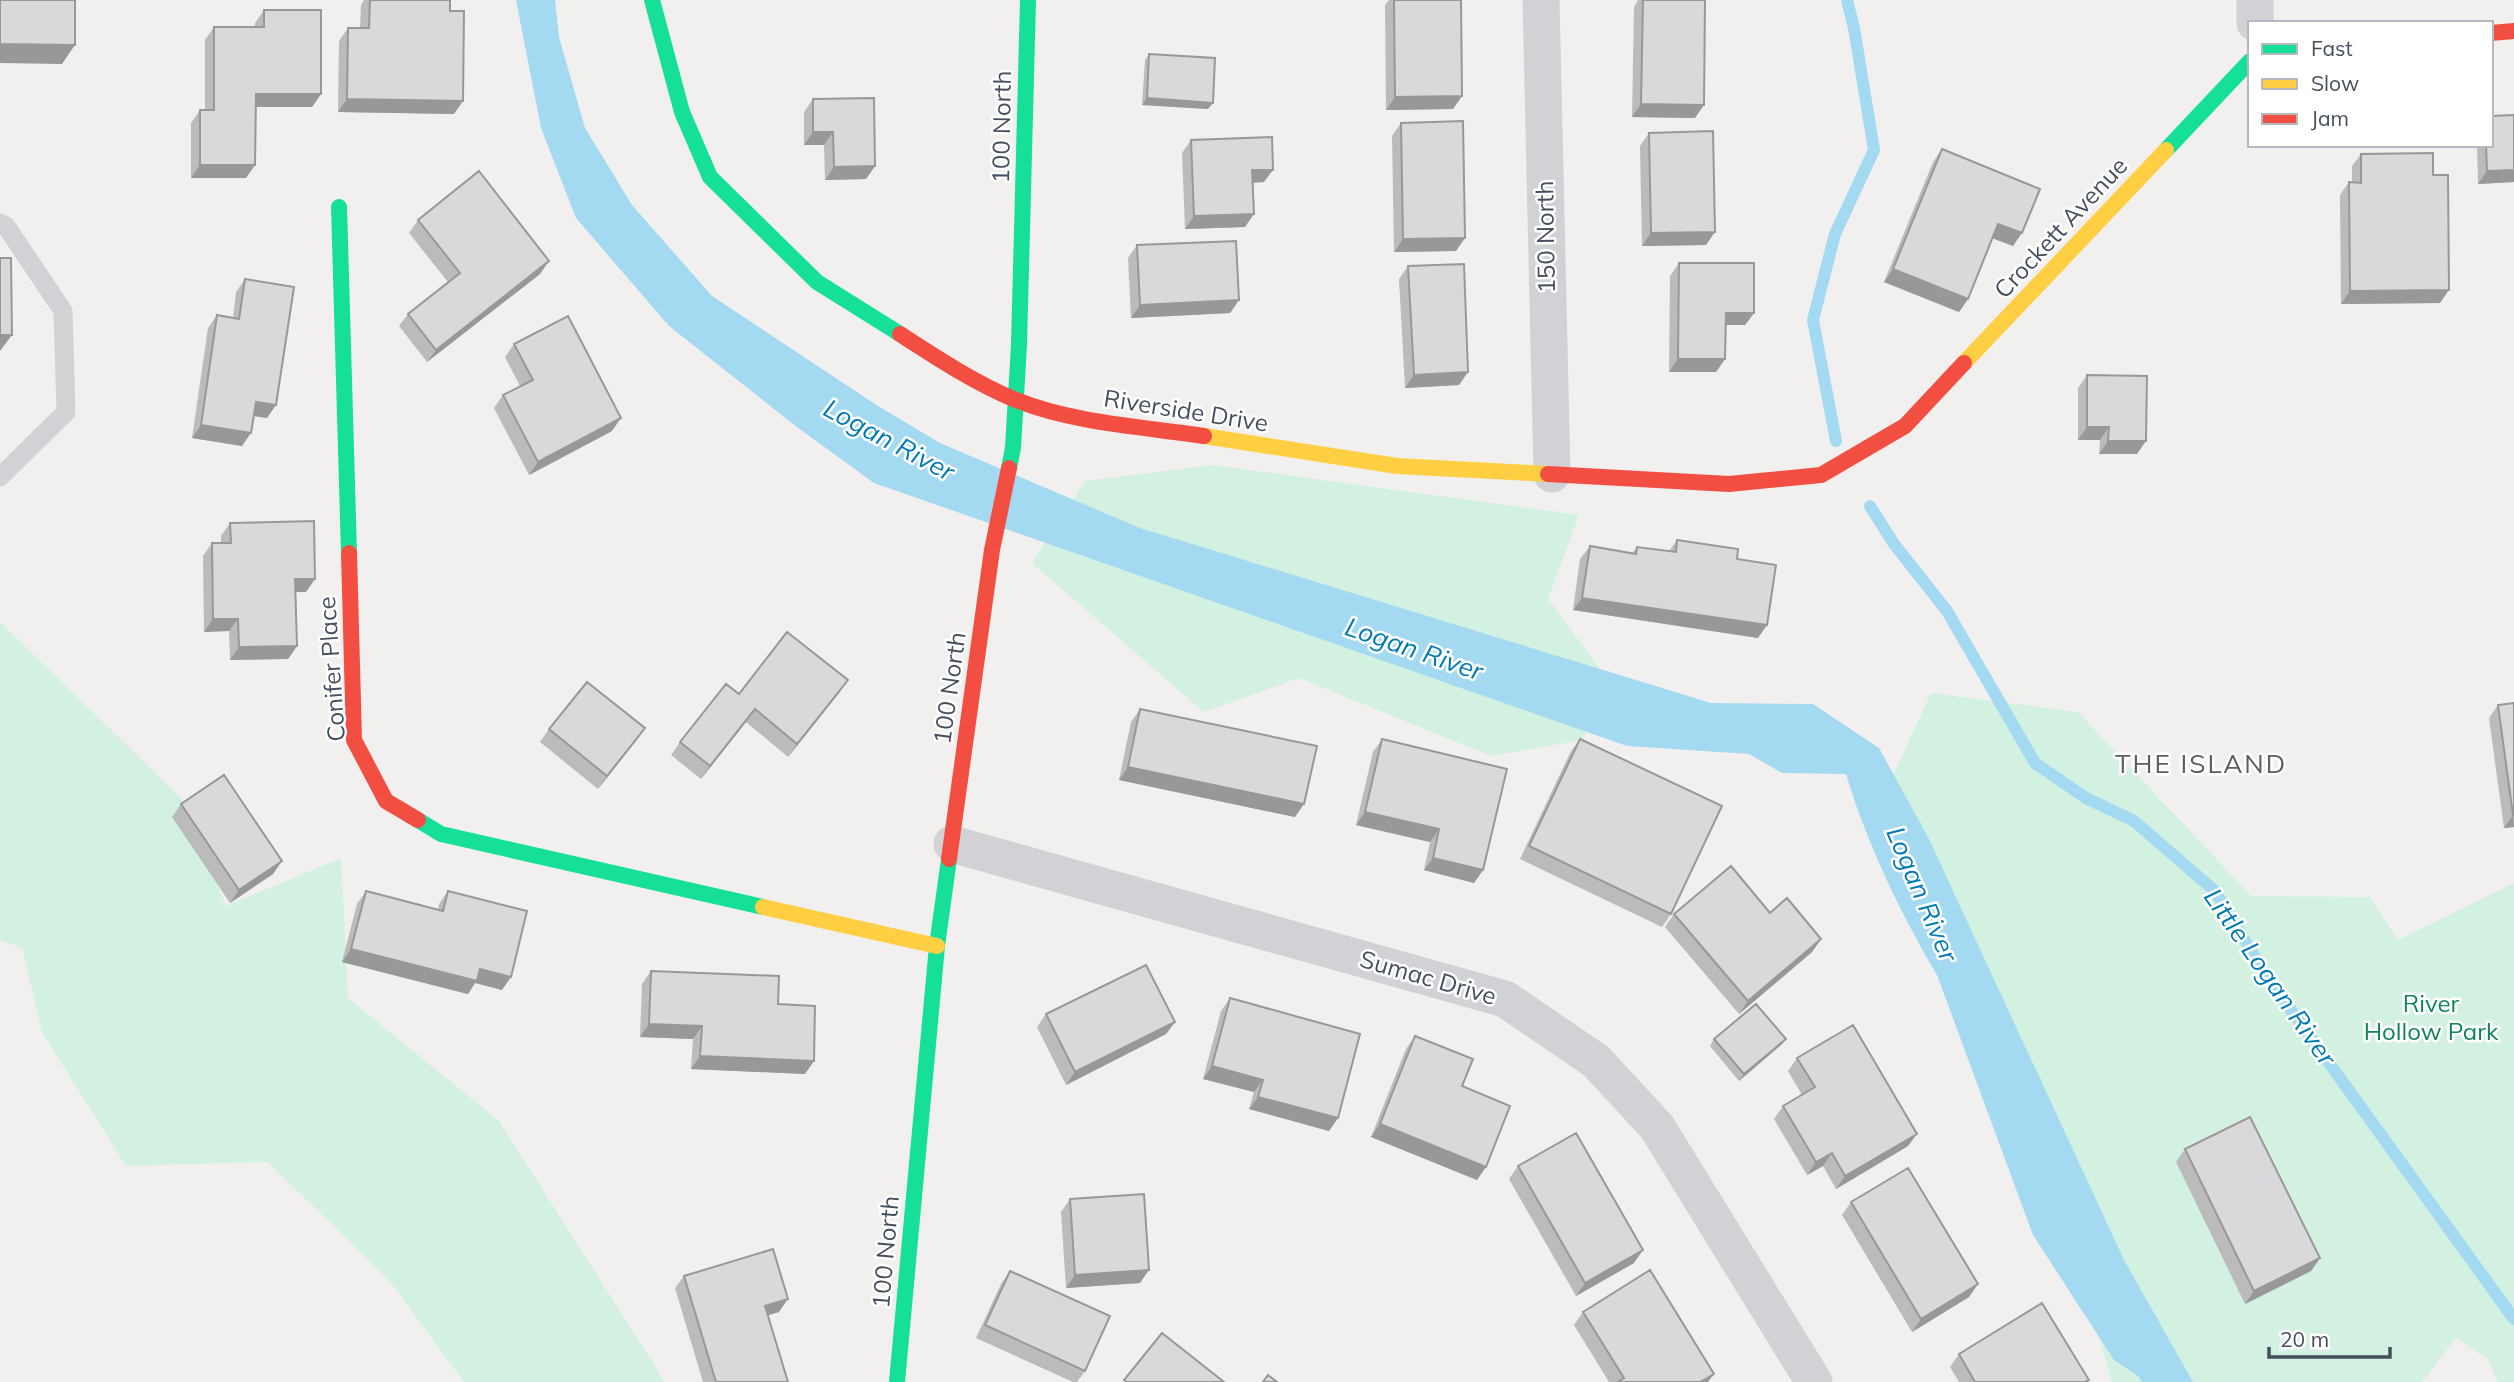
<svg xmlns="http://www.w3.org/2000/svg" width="2514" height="1382" viewBox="0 0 2514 1382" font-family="Mulish,sans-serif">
	<rect width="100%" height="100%" fill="#f1f0ef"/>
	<!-- green -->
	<path fill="#d3f1e1" d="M1213,465L1579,515L1548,599L1605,676L1583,740L1491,756L1299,678L1204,712L1032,563L1085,481Z
		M0,622L182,799L226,906L341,858L348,998L499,1121L665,1382H464L388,1279L268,1162L126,1166L42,1032L22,948L0,940Z
		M1931,693L2078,712L2251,896L2370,897L2398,940L2514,883V1382H2498L2487,1358L2456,1338L2422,1382H2112L2042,1139L1891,780Z"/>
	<!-- water -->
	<path fill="#a4d9f2" d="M516,0H555L559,37L585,128L632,205L712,296L878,406L940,443L1140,528L1711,703L1813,704L1879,748L1929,839L2124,1260L2193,1382H2142L2138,1376L2114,1360L2033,1235L1937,975C1900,912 1867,844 1846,774L1782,773L1749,754L1627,746L874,483L797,427L669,326L576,218L541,128Z"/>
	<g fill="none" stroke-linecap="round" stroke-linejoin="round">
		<!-- stream -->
		<path stroke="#a4d9f2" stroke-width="12" d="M1836,441L1813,320L1835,234L1874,150L1854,28L1847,0
			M1870,506L1894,544L1947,611L2035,763L2086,798L2134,821L2215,891L2267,977L2514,1319"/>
		<!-- lane -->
		<path stroke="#d1d2d6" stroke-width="19" d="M0,223L6,226L63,311L66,412L0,477"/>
		<!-- street -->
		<path stroke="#d1d2d6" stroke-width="37" d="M1541,0L1552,474
			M2255,23V0
			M952,844L1505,999L1596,1061L1657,1127L1814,1382"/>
		<!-- fast -->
		<path stroke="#16e098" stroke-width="16" d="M652,0L682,112L710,177L817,282L900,334
			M2166,150L2250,61
			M339,207L349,553
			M1009,468L1013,448L1019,345L1028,0
			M418,820L441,834L763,907
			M897,1382L937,946L949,859"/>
		<!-- slow -->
		<path stroke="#ffcf43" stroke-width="16" d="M1964,363L2166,150
			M1204,436L1397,466L1548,474
			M763,907L937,946"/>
		<!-- jam -->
		<path stroke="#f24e42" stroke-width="16" d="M2491,33L2514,31
			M900,334C937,358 975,383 1016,400C1072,423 1143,427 1204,436
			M1548,474L1729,484L1821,475L1905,426L1964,363
			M349,553L354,740L386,801L418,820
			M949,859L992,550L1009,468"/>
	</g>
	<!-- wall -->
	<path fill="#bbbbbc" d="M364,0H450L454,114L338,112L339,41L348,28H360L361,5Z
		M1389,0H1461L1462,96L1453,109L1386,110L1385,5Z
		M1638,0H1705L1695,118L1632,117L1634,7Z
		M264,10L321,94L312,107H256L246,178H191V123L200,110H205V40L214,27H255V23Z
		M1149,54L1208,109L1142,105L1145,60Z
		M813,99L875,166L866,179L825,180L824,145H804V112Z
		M1401,123L1456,251L1394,252L1392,136Z
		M1649,133L1706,245L1642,246L1640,146Z
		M1191,140L1264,182L1253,183L1245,227L1185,229L1182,153Z
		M2477,145H2491L2514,182L2478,184Z
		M1942,149L2013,246L1993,238L1968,299L1959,312L1884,282L1933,162Z
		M2361,154L2433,175L2440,303L2341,304L2340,195L2349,182H2352V166Z
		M418,220L540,274L427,362L399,326L408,314L448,282L409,233Z
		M1137,245L1239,300L1230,313L1131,318L1128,258Z
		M1679,263L1754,313L1745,325H1725V359L1716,372H1669L1670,276Z
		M1408,266L1459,385L1405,388L1399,279Z
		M245,279L267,418L254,416L242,446L192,438L208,328L217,315L233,318L236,292Z
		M514,344L612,431L529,475L494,408L503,395L520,386L505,357Z
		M2087,375L2137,454H2099L2100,440H2078V388Z
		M230,523L306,592H296L297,646L288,659L230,660L229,631L204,632L203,556L212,543H221V536Z
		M1677,540L1737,559L1758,638L1573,610L1580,559L1590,546L1632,553L1637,547L1669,551Z
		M839,693L788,757L746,722L701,779L671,755L680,742L739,694Z
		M2514,703V827L2504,828L2489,718L2498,705Z
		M1140,709L1295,817L1119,780L1131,722Z
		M645,728L598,789L540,742L549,729Z
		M1382,739L1483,870L1474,883L1424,870L1430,842L1356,825L1373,752Z
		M1580,739L1671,914L1662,927L1520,859L1571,751Z
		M181,804L273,874L230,903L172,817Z
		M366,891L438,910L439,904L448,891L502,990L475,983L468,994L342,962L357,904Z
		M1770,913L1821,939L1812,952L1739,1014L1665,927L1674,914Z
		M651,971L778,1004L805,1074L691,1069L693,1039L640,1037L642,984Z
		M1230,998L1338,1118L1329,1131L1249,1109L1254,1092L1203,1079L1221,1011Z
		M1046,1014L1175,1022L1166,1034L1066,1085L1037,1027Z
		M1415,1036L1462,1086L1477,1180L1371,1137L1406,1049Z
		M1714,1039H1786L1781,1045L1739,1081L1710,1046Z
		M1797,1058L1908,1146L1836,1189L1823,1166L1807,1175L1774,1119L1783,1106L1802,1095L1788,1071Z
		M2185,1149L2320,1258L2311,1271L2245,1304L2176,1162Z
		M1518,1166L1634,1263L1576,1296L1509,1179Z
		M1070,1199L1140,1283L1066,1288L1061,1212Z
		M1851,1202L1969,1297L1912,1332L1842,1215Z
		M1010,1271L1085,1371L1077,1382H1073L976,1338L1001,1284Z
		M684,1276L779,1312L768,1315L788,1382H703L675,1288Z
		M1583,1312L1708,1382H1609L1574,1325Z
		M1959,1354L2087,1382H1959L1950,1367Z"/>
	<!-- shaded-wall -->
	<path fill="#989899" d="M0,44L75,45L62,64L0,63Z
		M256,94H321L312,107H247Z
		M1462,96L1453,109L1386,110L1395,97Z
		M1147,98L1213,103L1208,109L1142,105Z
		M347,99L463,101L454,114L338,112Z
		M1641,104L1704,105L1695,118L1632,117Z
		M813,132H833L824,145H804Z
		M200,165H255L246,178H191Z
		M875,166L866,179L825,180L834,167Z
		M1252,170H1273L1264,182L1243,183Z
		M2514,170V182L2478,184L2487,171Z
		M1254,214L1245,227L1185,229L1194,216Z
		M1998,224L2022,233L2013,246L1989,237Z
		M1715,232L1706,245L1642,246L1651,233Z
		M1465,238L1456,251L1394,252L1403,239Z
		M549,261L540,274L427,362L436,350Z
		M1893,269L1968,299L1959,312L1884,282Z
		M2449,290L2440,303L2341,304L2350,291Z
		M1239,300L1230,313L1131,318L1140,305Z
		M1726,313H1754L1745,325H1717Z
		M0,335H12L0,351Z
		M1678,359H1725L1716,372H1669Z
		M1468,372L1459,385L1405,388L1414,375Z
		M256,402L276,405L267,418L247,415Z
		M621,418L612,431L529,475L538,462Z
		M201,425L251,433L242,446L192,438Z
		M2087,427H2109L2100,440H2078Z
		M2108,441H2146L2137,454H2099Z
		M295,579H315L306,592H286Z
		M1582,598L1767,625L1758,638L1573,610Z
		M213,619H238L229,631L204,632Z
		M297,646L288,659L230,660L239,647Z
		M848,680L839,693L788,757L797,744Z
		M755,709L746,722L701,779L710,766Z
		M645,728L636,741L598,789L607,776Z
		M1128,767L1304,804L1295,817L1119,780Z
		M1365,812L1439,829L1430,842L1356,825Z
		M2513,815L2514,827L2504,828Z
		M1433,858L1483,870L1474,883L1424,870Z
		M282,861L273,874L230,903L239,890Z
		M1821,939L1812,952L1739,1014L1748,1001Z
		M351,949L480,969L511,977L502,990L475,983L468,994L342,962Z
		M1175,1022L1166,1034L1066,1085L1075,1072Z
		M649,1024L702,1026L693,1039L640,1037Z
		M1786,1039L1781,1045L1739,1081L1744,1074Z
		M700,1056L814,1061L805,1074L691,1069Z
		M1212,1066L1263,1080L1254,1092L1203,1079Z
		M1258,1097L1338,1118L1329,1131L1249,1109Z
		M1380,1124L1486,1167L1477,1180L1371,1137Z
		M1917,1134L1908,1146L1836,1189L1845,1176Z
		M1832,1153L1823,1166L1807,1175L1816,1162Z
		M1643,1250L1634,1263L1576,1296L1585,1283Z
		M2320,1258L2311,1271L2245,1304L2254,1291Z
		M1149,1270L1140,1283L1066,1288L1075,1275Z
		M1978,1284L1969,1297L1912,1332L1921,1319Z
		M788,1299L779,1312L756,1319L765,1306Z
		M1714,1374L1708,1382H1700Z"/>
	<!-- building -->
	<path fill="#d9d9db" stroke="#989899" stroke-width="2" d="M0,0H75V45L0,44Z
		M370,0H450V11H464L463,101L347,99L348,28H369Z
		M1394,0H1461L1462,96L1395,97Z
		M1643,0H1705L1704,105L1641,104Z
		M264,10H321V94H256L255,165H200V110H214V27H264Z
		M1149,54L1215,58L1213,103L1147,98Z
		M874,98L875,166L834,167L833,132H813V99Z
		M2514,115V170L2487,171L2486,145H2491V116Z
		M1463,121L1465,238L1403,239L1401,123Z
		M1713,131L1715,232L1651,233L1649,133Z
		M1272,137L1273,170H1252L1254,214L1194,216L1191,140Z
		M1942,149L2040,189L2022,233L1998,224L1968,299L1893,269Z
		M2433,153V175H2448L2449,290L2350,291L2349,182L2361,183V154Z
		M479,171L549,261L436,350L408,314L460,273L418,220Z
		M1236,241L1239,300L1140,305L1137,245Z
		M0,258H11L12,335H0Z
		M1679,263H1754V313H1726L1725,359H1678Z
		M1464,264L1468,372L1414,375L1408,266Z
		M245,279L294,287L276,405L256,402L251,433L201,425L217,315L239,319Z
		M568,316L621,418L538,462L503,395L533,380L514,344Z
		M2087,375L2147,376L2146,441H2108L2109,427H2087Z
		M314,521L315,579H295L297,646L239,647L238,619H213L212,543H231L230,523Z
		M1677,540L1738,549L1737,559L1776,565L1767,625L1582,598L1590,546L1636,554L1637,547L1676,552Z
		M787,632L848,680L797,744L755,709L710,766L680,742L726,684L739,694Z
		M587,682L645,728L607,776L549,729Z
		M2514,703V815H2513L2498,705Z
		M1140,709L1317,746L1304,804L1128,767Z
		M1382,739L1507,769L1483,870L1433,858L1439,829L1365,812Z
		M1580,739L1722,806L1671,914L1529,846Z
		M224,775L282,861L239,890L181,804Z
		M1731,866L1770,913L1787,898L1821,939L1748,1001L1674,914Z
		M366,891L443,911L448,891L527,911L511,977L480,969L477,981L351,949Z
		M1146,965L1175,1022L1075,1072L1046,1014Z
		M651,971L779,976L778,1004L815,1006L814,1061L700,1056L702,1026L649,1024Z
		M1230,998L1360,1034L1338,1118L1258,1097L1263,1080L1212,1066Z
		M1756,1004L1786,1039L1744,1074L1714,1039Z
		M1853,1025L1917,1134L1845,1176L1832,1153L1816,1162L1783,1106L1815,1087L1797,1058Z
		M1415,1036L1473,1059L1462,1086L1510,1106L1486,1167L1380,1124Z
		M2250,1117L2320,1258L2254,1291L2185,1149Z
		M1576,1133L1643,1250L1585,1283L1518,1166Z
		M1908,1168L1978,1284L1921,1319L1851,1202Z
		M1144,1194L1149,1270L1075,1275L1070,1199Z
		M773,1249L788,1299L765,1306L788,1382H716L684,1276Z
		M1650,1270L1714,1374L1700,1382H1618L1624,1378L1583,1312Z
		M1010,1271L1110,1316L1085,1371L985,1325Z
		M2042,1303L2089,1380L2085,1382H1975L1959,1354Z
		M1162,1333L1224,1382H1127L1124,1380Z
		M1268,1375L1277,1382H1263Z"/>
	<g text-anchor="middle" stroke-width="5" stroke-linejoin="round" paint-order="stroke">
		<!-- street labels -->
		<g font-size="24" fill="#454f5e" stroke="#fff">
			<text transform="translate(1002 127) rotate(-89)" y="8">100 North</text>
			<text transform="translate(2061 228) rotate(-47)" y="8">Crockett Avenue</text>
			<text transform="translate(1546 237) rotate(-91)" y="8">150 North</text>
			<text transform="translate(1186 411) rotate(9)" y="8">Riverside Drive</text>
			<text transform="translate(332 669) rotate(-94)" y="8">Conifer Place</text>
			<text transform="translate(950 688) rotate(-82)" y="8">100 North</text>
			<text transform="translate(1428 978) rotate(16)" y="8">Sumac Drive</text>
			<text transform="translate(886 1252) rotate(-85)" y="8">100 North</text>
		</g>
		<!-- park labels -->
		<g font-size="24" fill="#108558" stroke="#fff">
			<text x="2431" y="1012">River<tspan x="2431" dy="28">Hollow Park</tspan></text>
		</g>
		<!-- water labels -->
		<g font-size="26" font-style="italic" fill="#027bb4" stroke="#fff">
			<text transform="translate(889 440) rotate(28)" y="9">Logan River</text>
			<text transform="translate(1414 649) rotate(19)" y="9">Logan River</text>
			<text transform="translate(1922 894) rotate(67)" y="9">Logan River</text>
			<text transform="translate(2270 977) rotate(55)" y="9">Little Logan River</text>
		</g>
		<!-- neighbourhood labels -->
		<g font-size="26" letter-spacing="2" fill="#5b5e64" stroke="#fff">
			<text x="2201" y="773">THE ISLAND</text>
		</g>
	</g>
	<!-- legend -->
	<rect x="2248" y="21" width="245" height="126" fill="#ffffff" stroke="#b5b9bf" stroke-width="2"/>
	<rect x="2262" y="44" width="35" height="10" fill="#16e098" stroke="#b5b9bf" stroke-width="2"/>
	<text x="2311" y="56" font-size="21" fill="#454f5e">Fast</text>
	<rect x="2262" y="79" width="35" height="10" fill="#ffcf43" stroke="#b5b9bf" stroke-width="2"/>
	<text x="2311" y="91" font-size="21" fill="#454f5e">Slow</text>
	<rect x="2262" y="114" width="35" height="10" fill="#f24e42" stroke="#b5b9bf" stroke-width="2"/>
	<text x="2311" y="126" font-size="21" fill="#454f5e">Jam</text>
	<!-- scale -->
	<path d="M2269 1347v10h121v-10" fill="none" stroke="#454f5e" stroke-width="3.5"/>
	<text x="2280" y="1347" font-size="21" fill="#454f5e" stroke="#ffffff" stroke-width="5" paint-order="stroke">20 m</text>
</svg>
